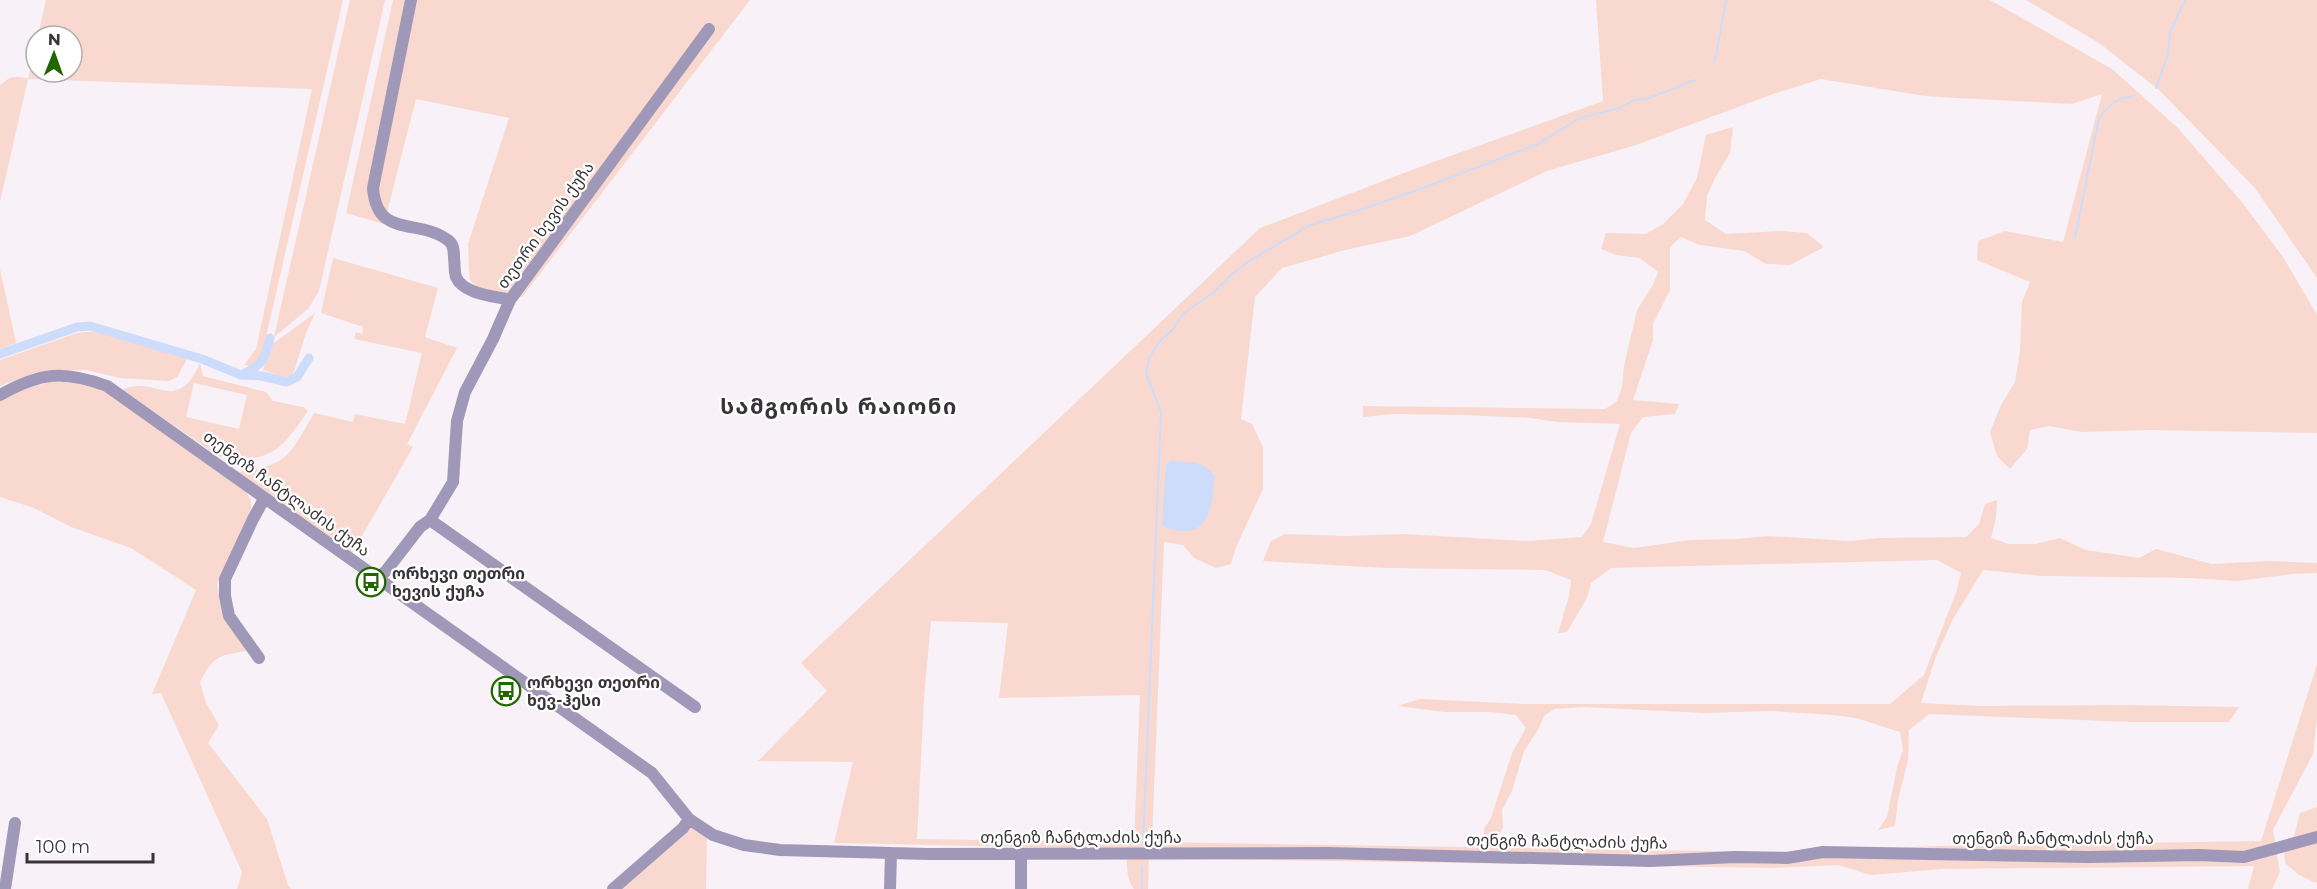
<svg xmlns="http://www.w3.org/2000/svg" width="2317" height="889" viewBox="0 0 2317 889" font-family="Montserrat,'Noto Sans Georgian',sans-serif">
	<rect width="100%" height="100%" fill="#f8f1f7"/>
	<!-- green -->
	<path fill="#f9d9cf" fill-rule="evenodd" d="M46,0H343L264,346L260,361L252,366L244,365L256,349L312,89L28,79L0,202V86C9,76 15,75 28,79L36,45V72H72V36H38Z
		M350,0H385L319,291L308,309L274,337Z
		M393,0H750L522,297L477,287L470,280L469,269L468,244L509,118L416,99L384,224L346,213Z
		M1596,0H1990L2112,69L2178,128L2241,201L2283,257L2306,296L2317,315V433L2149,430L2082,432L2049,426L2030,430L2027,449L2010,469L1997,456L1990,432L2001,405L2015,382L2020,351L2022,302L2030,282L1977,260L1978,241L2005,231L2063,242L2102,94L2072,104L1957,98L1925,96L1821,79L1773,94L1636,145L1547,171L1410,236L1345,250L1282,268L1255,297L1241,419L1252,424L1263,447V489L1236,547L1231,564L1216,568L1194,558L1183,545L1164,542L1152,842L1770,852L1937,846L2261,841L2317,664V719L2313,754L2273,830L2280,872L2272,889H2248L2254,866L1942,869L1871,875L1838,865L1775,868L1149,858L1148,889H1134C1124,875 1129,864 1125,849L834,843L853,762L758,761L827,691L801,663L1260,228L1425,165L1603,101ZM931,621L1008,623L999,698L1140,695L1134,842L917,839L924,698Z
		M2026,0H2317V278L2254,187L2159,90L2099,43Z
		M1733,127L1730,153L1714,180L1707,196L1705,220L1726,234L1780,231L1807,233L1824,247L1790,265L1766,264L1744,251L1700,245L1681,237L1670,247V290L1653,324V340L1633,400L1679,404L1675,414L1643,417L1631,433L1603,542L1634,548L1690,540L1736,539L1769,536L1850,541L1878,538L1966,537L1979,524L1985,504L1997,500L1996,517L1991,538L2009,544H2036L2060,538L2086,550L2139,558L2156,549L2212,564L2267,561L2317,563V573L2293,574L2237,581L2191,578L2042,576L1983,570L1953,619L1935,659L1921,703L1980,706L2122,705L2239,707L2229,722H2131L1929,714L1909,730L1908,760L1898,800L1895,826L1878,830L1887,817L1897,767L1903,750L1900,732L1856,718L1833,715L1771,711L1705,713L1584,707L1554,709L1544,716L1538,730L1524,751L1512,791L1502,810L1503,828L1497,839L1484,840V829L1491,818L1512,753L1526,728L1516,715L1491,712H1444L1398,706L1420,699L1525,704H1890L1924,675L1957,590L1961,573L1937,560L1611,568L1591,583L1587,598L1567,632L1558,633L1569,596L1571,580L1545,570L1384,568L1263,561L1271,541L1285,534L1348,536L1403,534L1527,541L1582,537L1591,524L1620,424L1557,422L1531,418L1462,415L1394,414L1363,417V406L1605,409L1617,401L1622,387L1624,366L1637,310L1653,285L1658,272L1640,258L1616,255L1601,249L1606,233L1646,234L1663,224L1683,204L1697,178L1706,135Z
		M333,258L438,288L425,337L457,348L407,444L413,447L350,557L237,472C289,465 289,456 314,413L353,422L355,414L405,424L422,353L354,339L356,332L362,334L363,327L321,313Z
		M0,269L16,343L0,349Z
		M315,313L306,333L293,375L286,378L263,370L271,345Z
		M97,331L187,359L177,377L169,381L120,378L86,370H57L27,376L0,386V360L77,333Z
		M200,363L203,376L266,392L273,401L303,407L308,411C280,452 269,464 218,456L123,390C154,373 176,417 200,363ZM194,383L247,395L239,429L186,417Z
		M58,380L83,381L103,389L246,492L251,500V509L217,585L225,620L250,650C220,656 215,653 200,682L206,703L219,725L208,743L267,819L288,885L291,889H237L242,872L161,693L152,694L196,590L131,548L71,527L34,508L0,497V400L24,389Z
		M2317,807V882L2316,883L2299,875L2285,863L2284,841L2294,836L2300,813Z
		M689,827H695L707,838L706,889H618Z"/>
	<!-- water -->
	<path fill="#ccdcfa" d="M1172,460C1192,465 1200,458 1215,476C1212,497 1213,531 1185,531C1175,531 1170,530 1162,525L1166,464Z"/>
	<g fill="none" stroke-linecap="round" stroke-linejoin="round">
		<!-- stream -->
		<path stroke="#ccdcfa" stroke-width="2" d="M1715,61L1726,0
			M2156,88L2168,55L2170,32L2185,0
			M2075,238L2099,118C2107,107 2118,97 2132,97
			M1143,844L1161,412L1146,374L1149,358L1160,341L1174,328L1184,313L1214,292L1232,274L1251,260L1310,225L1354,212L1423,188L1538,144L1580,118L1620,108L1634,100L1649,98L1695,80
			M1142,889V866"/>
		<!-- canal -->
		<path stroke="#ccdcfa" stroke-width="9" d="M0,354L77,327L90,326L202,359L241,375L262,376L287,382L297,377L309,358
			M243,374C263,365 265,359 270,338"/>
		<!-- minor -->
		<path stroke="#a098b8" stroke-width="12" d="M411,0L373,188C377,240 419,217 449,241C454,245 454,252 454,258C455,264 454,271 456,277C463,294 494,296 510,300
			M0,395C41,372 64,370 107,386L652,773L689,819L713,835L744,845L780,850L928,854L1328,853L1651,861L1735,857L1787,858L1823,852L2089,857L2199,855L2244,857L2317,837
			M430,520L695,707
			M377,579L386,571L420,527L430,520L453,482L457,421L465,392L493,339L510,300L709,29
			M259,658L229,616L225,596V579L253,519L264,499
			M5,889L15,823
			M613,889L683,828L689,819
			M890,889L891,853
			M1021,889V854"/>
	</g>
	<!-- icons -->
	<defs>
		<g id="bus-ring" transform="scale(1.5)"><circle r="9.5" fill="#fff" stroke="#206700" stroke-width="1.5"/><path d="M-5-6H5V4H4V6H2V4H-2V6H-4V4H-5ZM-3.5-4V0h7V-4ZM-3.5 1.2v1.5H-2V1.2ZM2 1.2v1.5H3.5V1.2Z" fill="#206700"/></g>
	</defs>
	<g fill-rule="evenodd">
		<use href="#bus-ring" x="371" y="582"/>
		<use href="#bus-ring" x="506" y="691"/>
	</g>
	<g text-anchor="middle" stroke-width="4.5" stroke-linejoin="round" paint-order="stroke">
		<!-- street labels -->
		<g font-size="16" fill="#383538" stroke="#fff">
			<text transform="translate(545 225) rotate(-54)" y="6">თეთრი ხევის ქუჩა</text>
			<text transform="translate(287 493) rotate(36)" y="6">თენგიზ ჩანტლაძის ქუჩა</text>
			<text x="1081" y="843">თენგიზ ჩანტლაძის ქუჩა</text>
			<text x="2053" y="844">თენგიზ ჩანტლაძის ქუჩა</text>
			<text transform="translate(1567 841) rotate(1)" y="6">თენგიზ ჩანტლაძის ქუჩა</text>
		</g>
		<!-- poi labels -->
		<g font-size="16" font-weight="bold" fill="#383538" stroke="#fff" text-anchor="start">
			<text x="392" y="579">ორხევი თეთრი<tspan x="392" dy="18">ხევის ქუჩა</tspan></text>
			<text x="527" y="688">ორხევი თეთრი<tspan x="527" dy="18">ხევ-ჰესი</tspan></text>
		</g>
		<!-- district labels -->
		<g font-size="22" font-weight="bold" letter-spacing="1.5" fill="#383538" stroke="#fff">
			<text x="839" y="414">სამგორის რაიონი</text>
		</g>
	</g>
	<!-- north arrow -->
	<g transform="translate(54 54) rotate(1)"><circle r="28" fill="#ffffff" stroke="#afaeaf" stroke-width="1.5"/>
	<path d="M0-4.5L10 22L0 15L-10 22Z" fill="#206700"/>
	<text y="-9" font-size="16" font-weight="bold" text-anchor="middle" fill="#383538">N</text>
	</g>
	<!-- scale -->
	<path d="M27 853v9h126v-9" fill="none" stroke="#383538" stroke-width="3"/>
	<text x="36" y="853" font-size="18" fill="#383538" stroke="#ffffff" stroke-width="4.5" paint-order="stroke">100 m</text>
</svg>
